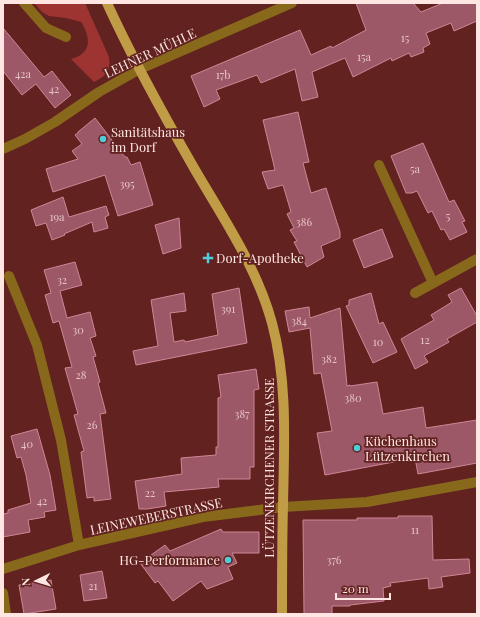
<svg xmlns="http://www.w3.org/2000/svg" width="480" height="617" viewBox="0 0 480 617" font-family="'Playfair Display',serif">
	<rect width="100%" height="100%" fill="#612220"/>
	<!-- green -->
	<path fill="#9e3431" d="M34,3H85L109,57C111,71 106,76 94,82L71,59C75,58 80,56 83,53C92,45 87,31 81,22L66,18L49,16L42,12Z"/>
	<!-- building -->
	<path fill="#9d5868" stroke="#cf8696" d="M356,3H413L421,12L443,3H477V21L454,31L451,23L426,33L430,44L423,48L424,52L411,57L409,53L392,61L391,58L353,77L345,58L312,72L318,97L302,101L295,69L261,83L257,75L216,90L220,99L204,107L191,76L300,30L311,55L331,46L332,48L366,30Z
		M3,28L44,77L52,71L71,95L55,108L36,84L22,95L3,71Z
		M298,112L309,162L303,163L311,193L326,188L340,232V238L321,246L324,257L307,267L294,242L297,241L290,230L294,228L287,214L291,212L283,185L268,189L262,172L275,170L263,120Z
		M95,118L125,157H127L131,165L140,162L153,205L118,216L105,175L53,192L46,169L78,159L72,151L82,144L75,135L78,133V132Z
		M423,143L449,202L454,200L465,221L462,222L467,232L450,240L444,229L441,230L432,211L428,213L417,191L412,193H406L391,156Z
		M63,197L69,217L106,206L109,215L105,217L108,228L94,232L92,222L64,234L65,235L52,240L46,223L36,226L31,210Z
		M179,218L181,248L163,254L155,225Z
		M382,229L393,257L364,268L353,240Z
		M75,262L82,285L60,291L67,318L90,312L96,336L90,338L96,356L93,357L100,382L98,383L106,413L100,414L111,499L94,501V497L87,498L81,452L84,451L74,415L78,414L65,368L72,367L59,321L53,323L45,295L51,293L44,270Z
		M239,288L247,343L136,365L133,351L158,346L151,300L184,293L186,311L170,313L174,342L184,340L185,342L218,335L212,294Z
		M461,288L477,316V322L447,339L449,342L424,356L428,362L415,369L401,339L434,320L431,315L452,302L448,295Z
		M371,293L379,324L383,322L397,352L373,363L346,306L349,305V300Z
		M309,307L310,318L340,308L347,386L350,385V386L377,382L383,414L423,407L426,428L477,420V463L418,474L415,458L325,475L317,433L332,431L321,373L314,374L310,328L289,332L285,311Z
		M256,369L259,389L254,390V467H250V479H218L219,487L164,492L166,506L147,509H139L135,481L182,474L181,458L216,455V447H218V398L221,397L218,375Z
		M37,429L50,475L56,510L44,512L45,517L28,520L30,532L3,537V514L8,513V510L31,503L26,475L21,457L17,458L11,436Z
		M398,516H432L433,560L469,559L470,573L441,577L443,587L429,589L428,578L390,583L391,586L383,588L384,601L350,605V606H332V614H304L303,520H357V518H398Z
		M221,529L223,532H259V553H232L237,563L228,567L233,579L215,586L207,589L201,581L173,601L158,581L155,583L140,563L165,545L170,551Z
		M102,571L107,598L84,601L80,575Z
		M51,580L56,609L24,614L19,585Z"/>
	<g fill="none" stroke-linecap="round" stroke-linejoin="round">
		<!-- minor -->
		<path stroke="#88691c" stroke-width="10" d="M24,3L46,28L66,37
			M3,149L25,139L55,122L99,92L140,69L292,3
			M379,165L433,283
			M9,276L37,345L61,440L79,545
			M415,293L477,259
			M3,569L79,545L203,517L283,507L367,502L477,482
			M3,593L6,614"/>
		<!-- major -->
		<path stroke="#c19c46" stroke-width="10" d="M107,3C133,60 163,114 194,168C223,218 257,267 272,323C288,382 284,445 283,506C282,542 282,578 282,614"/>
	</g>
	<!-- markers -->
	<g fill="#52cbd9" stroke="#612220" stroke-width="1.5">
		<circle cx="103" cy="139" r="4"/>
		<path d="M206 252h4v4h4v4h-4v4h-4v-4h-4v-4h4z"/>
		<circle cx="357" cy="448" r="4"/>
		<circle cx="228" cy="560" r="4"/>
	</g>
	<g text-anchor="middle" stroke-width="3.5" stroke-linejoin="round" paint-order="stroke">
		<!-- number labels -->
		<g font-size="11" fill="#e6c2c4">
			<text x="405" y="42">15</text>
			<text x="364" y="61">15a</text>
			<text x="23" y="78">42a</text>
			<text x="223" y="79">17b</text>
			<text x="54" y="93">42</text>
			<text x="415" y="173">5a</text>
			<text x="127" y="188">395</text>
			<text x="448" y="220">5</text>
			<text x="57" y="221">19a</text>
			<text x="304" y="226">386</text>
			<text x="62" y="284">32</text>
			<text x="228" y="313">391</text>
			<text x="299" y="325">384</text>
			<text x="78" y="334">30</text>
			<text x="425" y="344">12</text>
			<text x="378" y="346">10</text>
			<text x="329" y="363">382</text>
			<text x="81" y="379">28</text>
			<text x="353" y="402">380</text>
			<text x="242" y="418">387</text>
			<text x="92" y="429">26</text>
			<text x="27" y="448">40</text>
			<text x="150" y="497">22</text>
			<text x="42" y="505">42</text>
			<text x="415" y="534">11</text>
			<text x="334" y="564">376</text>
			<text x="93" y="590">21</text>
		</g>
		<!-- street labels -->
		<g font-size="13" fill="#ffe6e3" stroke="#612220">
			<text transform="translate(150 53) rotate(-25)" y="5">LEHNER MÜHLE</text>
			<text transform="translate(269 468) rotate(-90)" y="5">LÜTZENKIRCHENER STRASSE</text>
			<text transform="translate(156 516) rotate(-12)" y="5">LEINEWEBERSTRASSE</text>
		</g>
		<!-- poi labels -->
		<g font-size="13" fill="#ffe6e3" stroke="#612220" text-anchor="start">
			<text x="111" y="137">Sanitätshaus<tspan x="111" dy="15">im Dorf</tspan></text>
			<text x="216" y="263">Dorf-Apotheke</text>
			<text x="365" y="446">Küchenhaus<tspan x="365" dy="15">Lützenkirchen</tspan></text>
			<text x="220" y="565" text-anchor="end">HG-Performance</text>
		</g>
	</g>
	<!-- border -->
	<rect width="480" height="617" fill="none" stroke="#ffe6e3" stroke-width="8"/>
	<!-- north arrow -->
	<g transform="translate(36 581) rotate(265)" stroke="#612220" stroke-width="3" paint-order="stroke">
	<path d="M0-3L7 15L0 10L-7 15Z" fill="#ffe6e3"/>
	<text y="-6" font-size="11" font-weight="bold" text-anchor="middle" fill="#ffe6e3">N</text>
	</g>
	<!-- scale -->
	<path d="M336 593v6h54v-6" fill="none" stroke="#ffe6e3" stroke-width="2"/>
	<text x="342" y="593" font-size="12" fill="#ffe6e3" stroke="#612220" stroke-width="3" paint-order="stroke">20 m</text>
</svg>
